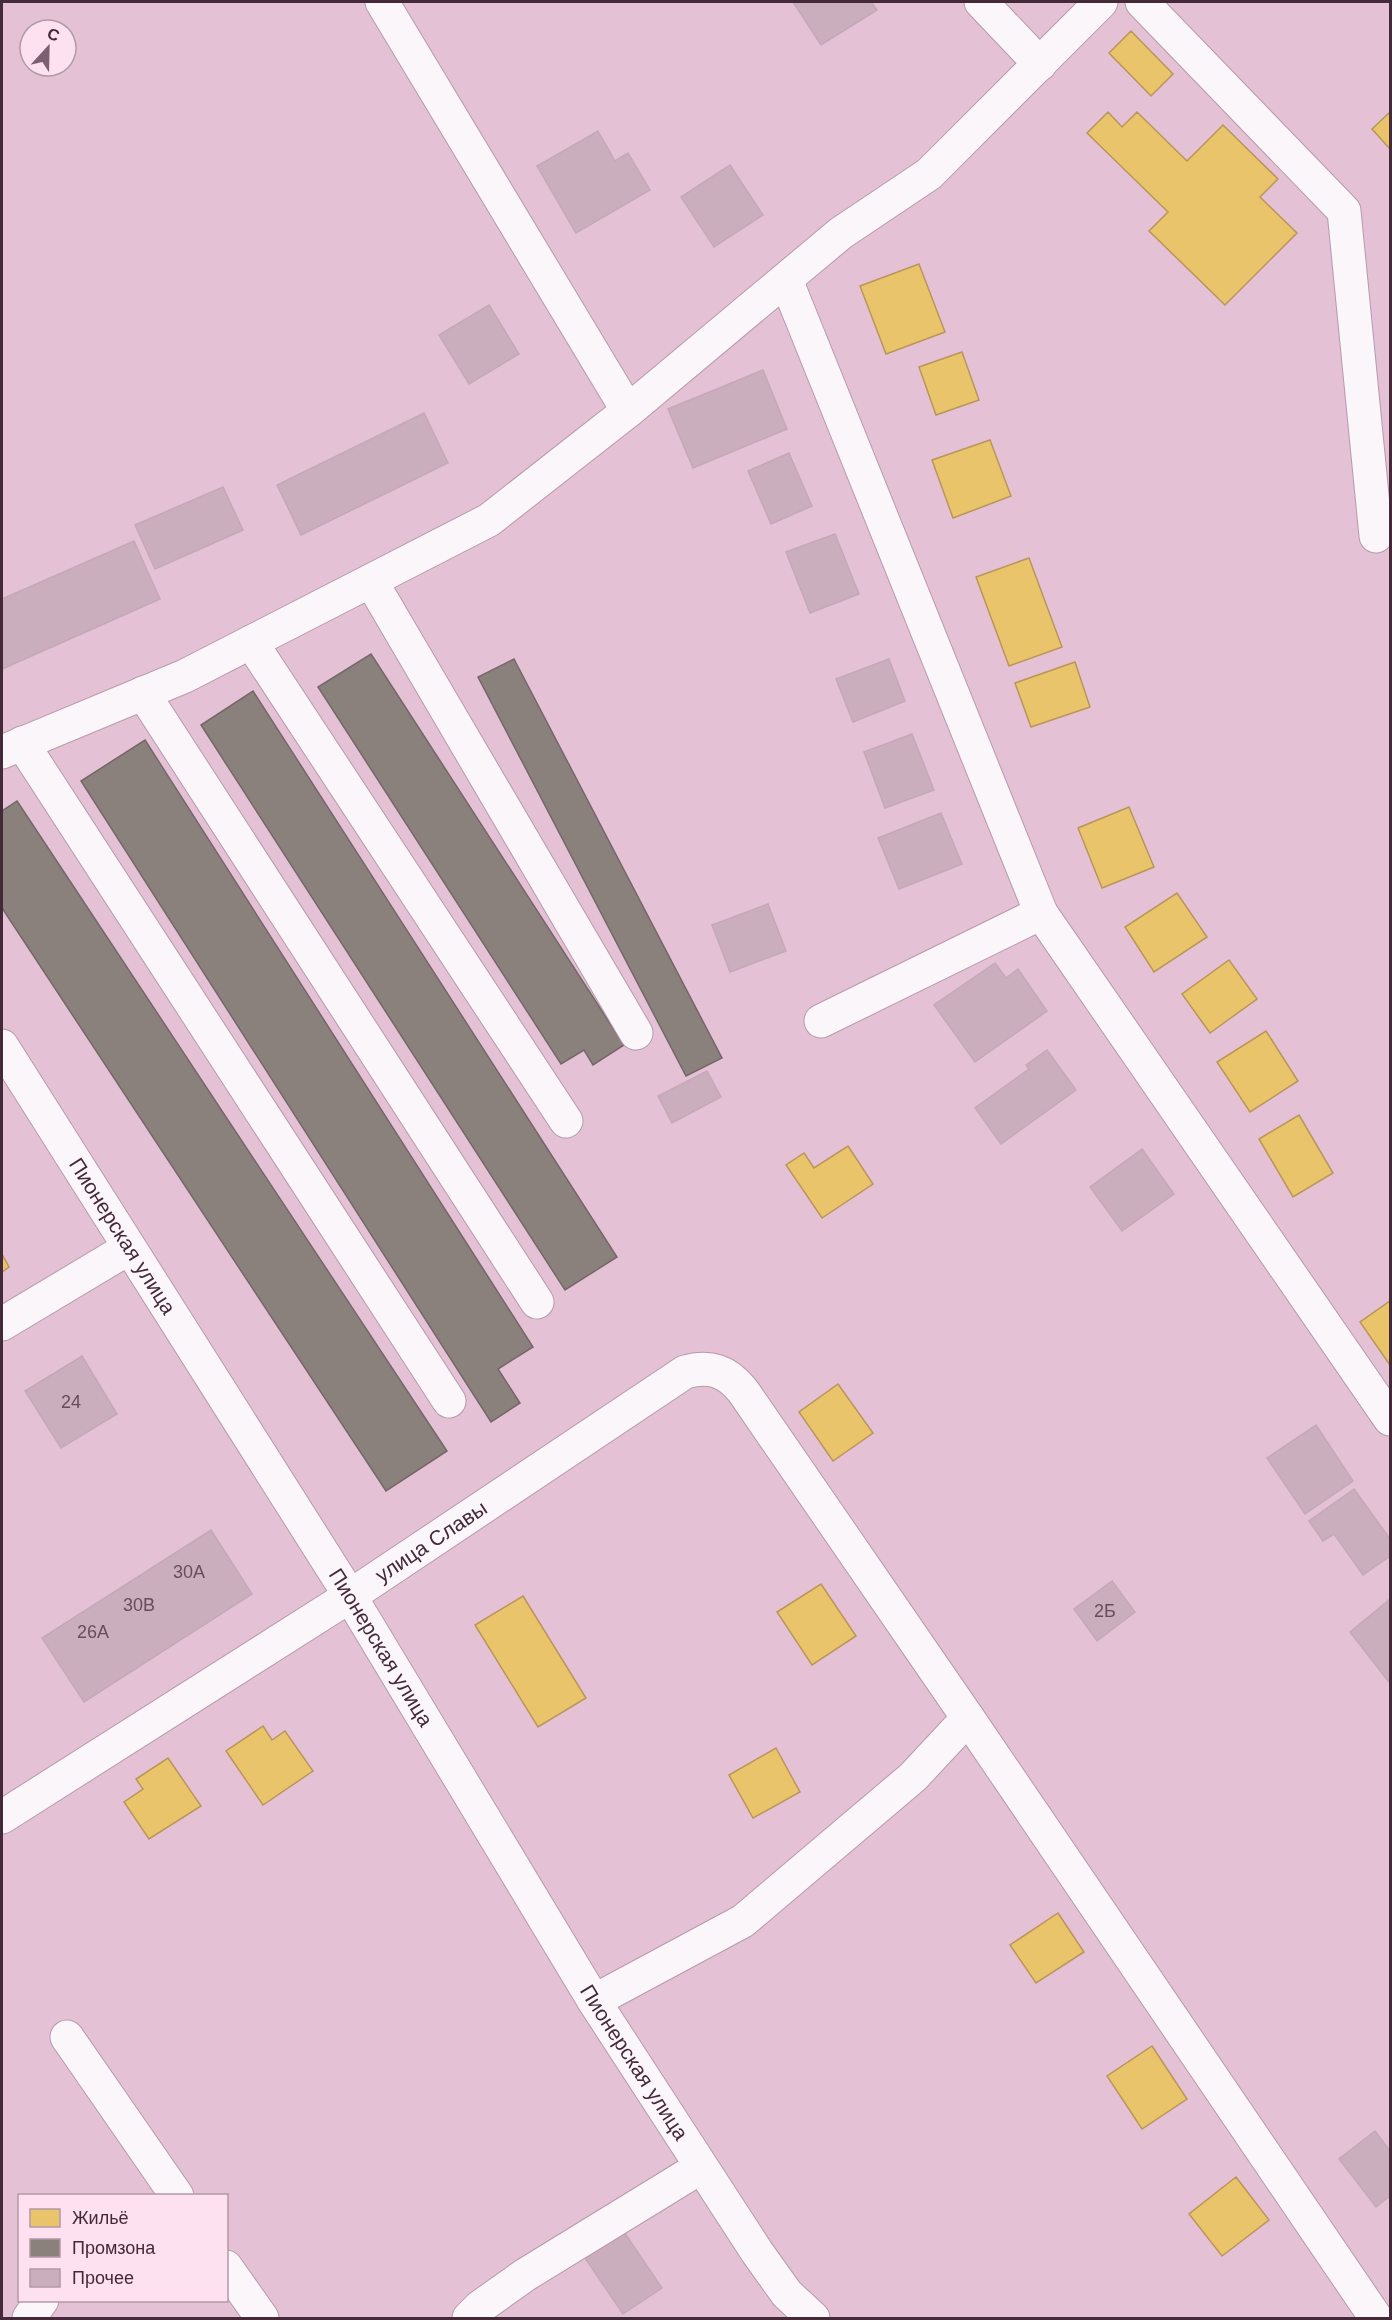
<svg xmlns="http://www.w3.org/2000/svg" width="1392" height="2320" viewBox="0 0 1392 2320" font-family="Arial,sans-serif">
	<rect width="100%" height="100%" fill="#e5c1d6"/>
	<!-- homes -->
	<path fill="#e9c46a" stroke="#b8965b" stroke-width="1.5" d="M1131,31L1173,74L1151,96L1109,53Z
		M1108,112L1122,127L1137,112L1187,161L1223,125L1278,179L1260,197L1297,233L1225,305L1149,231L1168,212L1087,133Z
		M1390,112V149L1372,129Z
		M919,264L945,332L886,354L860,286Z
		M962,352L979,400L936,415L919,367Z
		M990,440L1011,496L953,518L932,460Z
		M1029,558L1062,647L1009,666L976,577Z
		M1075,662L1090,707L1031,727L1015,683Z
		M1129,807L1154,867L1102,888L1078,828Z
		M1177,893L1207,937L1154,972L1125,927Z
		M1229,960L1257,999L1210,1033L1182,994Z
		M1266,1031L1298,1081L1250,1112L1217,1062Z
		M1299,1115L1333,1173L1293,1197L1259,1139Z
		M848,1146L873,1184L822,1218L786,1165L804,1153L814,1168Z
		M2,1254L9,1267L2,1272Z
		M1390,1301V1365L1360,1322Z
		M838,1384L873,1433L833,1461L799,1412Z
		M821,1584L856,1636L812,1665L777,1612Z
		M523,1596L586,1698L538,1727L475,1625Z
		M263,1726L272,1740L285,1731L313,1771L263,1805L226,1751Z
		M776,1748L800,1792L753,1818L729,1775Z
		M168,1758L201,1806L149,1839L124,1802L143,1789L136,1779Z
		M1058,1913L1084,1952L1036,1983L1010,1945Z
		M1152,2046L1187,2099L1142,2129L1107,2076Z
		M1236,2177L1269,2220L1222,2256L1189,2214Z"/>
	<!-- industry -->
	<path fill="#8a817c" stroke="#756768" stroke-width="1.5" d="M371,654L624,1045L593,1065L584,1050L561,1064L318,687Z
		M514,659L722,1058L686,1076L478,677Z
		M253,691L617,1257L565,1290L201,725Z
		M145,740L533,1347L498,1369L520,1403L491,1422L81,781Z
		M17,801L447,1451L386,1491L2,908V811Z"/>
	<!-- building -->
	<path fill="#cbaebe" stroke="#c4a8b8" stroke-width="1.5" d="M793,2H871L877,10L821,45Z
		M598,131L615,161L628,153L650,190L576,233L537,166Z
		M730,165L763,215L714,247L681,197Z
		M489,305L519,354L469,384L439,335Z
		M763,370L787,429L693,468L668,409Z
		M424,413L448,463L301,535L277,485Z
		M789,453L812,506L771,524L748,471Z
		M223,487L243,530L155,569L135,525Z
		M835,534L859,594L810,613L786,552Z
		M134,541L160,599L2,669V599Z
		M889,659L905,701L853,722L836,679Z
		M912,734L934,790L885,808L864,752Z
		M941,813L962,864L899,889L878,838Z
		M768,904L786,951L730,972L712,925Z
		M995,963L1006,978L1018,969L1047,1011L975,1062L934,1005Z
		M1047,1050L1076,1090L1001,1144L975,1108L1029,1069L1026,1065Z
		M707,1071L721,1097L672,1123L658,1096Z
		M1142,1149L1174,1194L1122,1231L1090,1187Z
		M82,1356L117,1414L61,1448L25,1391Z
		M1316,1425L1353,1481L1305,1514L1267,1458Z
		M1354,1489L1390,1539V1556L1363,1575L1334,1534L1323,1541L1309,1521Z
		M211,1530L252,1594L84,1702L42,1638Z
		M1112,1581L1135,1612L1097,1641L1074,1609Z
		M1390,1599V1681L1389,1682L1350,1632Z
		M1375,2131L1390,2151V2196L1376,2207L1339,2159Z
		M624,2232L662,2288L623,2314L585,2258Z"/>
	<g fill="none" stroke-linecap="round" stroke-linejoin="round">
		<!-- minor casing -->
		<g stroke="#b69aab" stroke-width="35">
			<g id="minor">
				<path d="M382,2L628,411"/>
				<path d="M981,2L1040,64"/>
				<path d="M1142,2L1344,211L1376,536"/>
				<path d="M786,280L1041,913L1390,1419"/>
				<path d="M371,581L636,1033"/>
				<path d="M251,642L566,1121"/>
				<path d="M143,693L537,1302"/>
				<path d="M22,743L449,1401"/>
				<path d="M2,752L185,676L489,520L628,411L841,233L929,174L1101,2"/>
				<path d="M821,1021L1041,913"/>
				<path id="s1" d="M2,1046L350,1596L594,2001L757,2252L787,2294L813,2318"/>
				<path d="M2,1324L129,1248"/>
				<path id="s2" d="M2,1817L350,1596L685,1372C710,1365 727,1371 743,1391L968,1718L1376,2318"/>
				<path d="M594,2001L743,1921L913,1777L968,1718"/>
				<path d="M67,2037L177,2196"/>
				<path d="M226,2267L262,2318"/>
				<path d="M29,2318L42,2300"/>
				<path d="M469,2318L480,2307L525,2275L701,2167"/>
			</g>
		</g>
		<!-- minor -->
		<use href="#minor" stroke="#fbf6f9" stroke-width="33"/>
	</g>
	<g text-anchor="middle" stroke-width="6" stroke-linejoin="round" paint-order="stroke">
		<!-- number labels -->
		<g font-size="18" fill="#674c5c">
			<text x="71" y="1408">24</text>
			<text x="189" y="1578">30А</text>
			<text x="139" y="1611">30В</text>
			<text x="1105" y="1617">2Б</text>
			<text x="93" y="1638">26А</text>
		</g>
		<!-- street labels -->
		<g font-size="21" fill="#442a39" stroke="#fde1f0">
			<text dy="7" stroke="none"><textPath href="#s1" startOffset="225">Пионерская улица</textPath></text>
			<text dy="7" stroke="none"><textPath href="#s2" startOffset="510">улица Славы</textPath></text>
			<text dy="7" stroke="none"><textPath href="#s1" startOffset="711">Пионерская улица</textPath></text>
			<text dy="7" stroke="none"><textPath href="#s1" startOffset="1197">Пионерская улица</textPath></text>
		</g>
	</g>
	<!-- border -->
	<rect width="1392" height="2320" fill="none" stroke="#442a39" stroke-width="6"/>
	<!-- legend -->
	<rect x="18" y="2194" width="210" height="108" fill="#fde1f0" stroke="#b398a7" stroke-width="1.5"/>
	<rect x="30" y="2209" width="30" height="18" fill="#e9c46a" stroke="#b398a7" stroke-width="1.5"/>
	<text x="72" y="2224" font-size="18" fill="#442a39">Жильё</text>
	<rect x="30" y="2239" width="30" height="18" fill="#8a817c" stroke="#b398a7" stroke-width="1.5"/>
	<text x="72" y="2254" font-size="18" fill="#442a39">Промзона</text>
	<rect x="30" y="2269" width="30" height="18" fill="#cbaebe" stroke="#b398a7" stroke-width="1.5"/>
	<text x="72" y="2284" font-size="18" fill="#442a39">Прочее</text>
	<!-- north arrow -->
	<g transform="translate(48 48) rotate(22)"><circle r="28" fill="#fde1f0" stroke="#b398a7" stroke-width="1.5"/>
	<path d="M0-4.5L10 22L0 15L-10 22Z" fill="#7c5f70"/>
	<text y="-9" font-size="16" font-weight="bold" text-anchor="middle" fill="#442a39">С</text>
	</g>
</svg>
